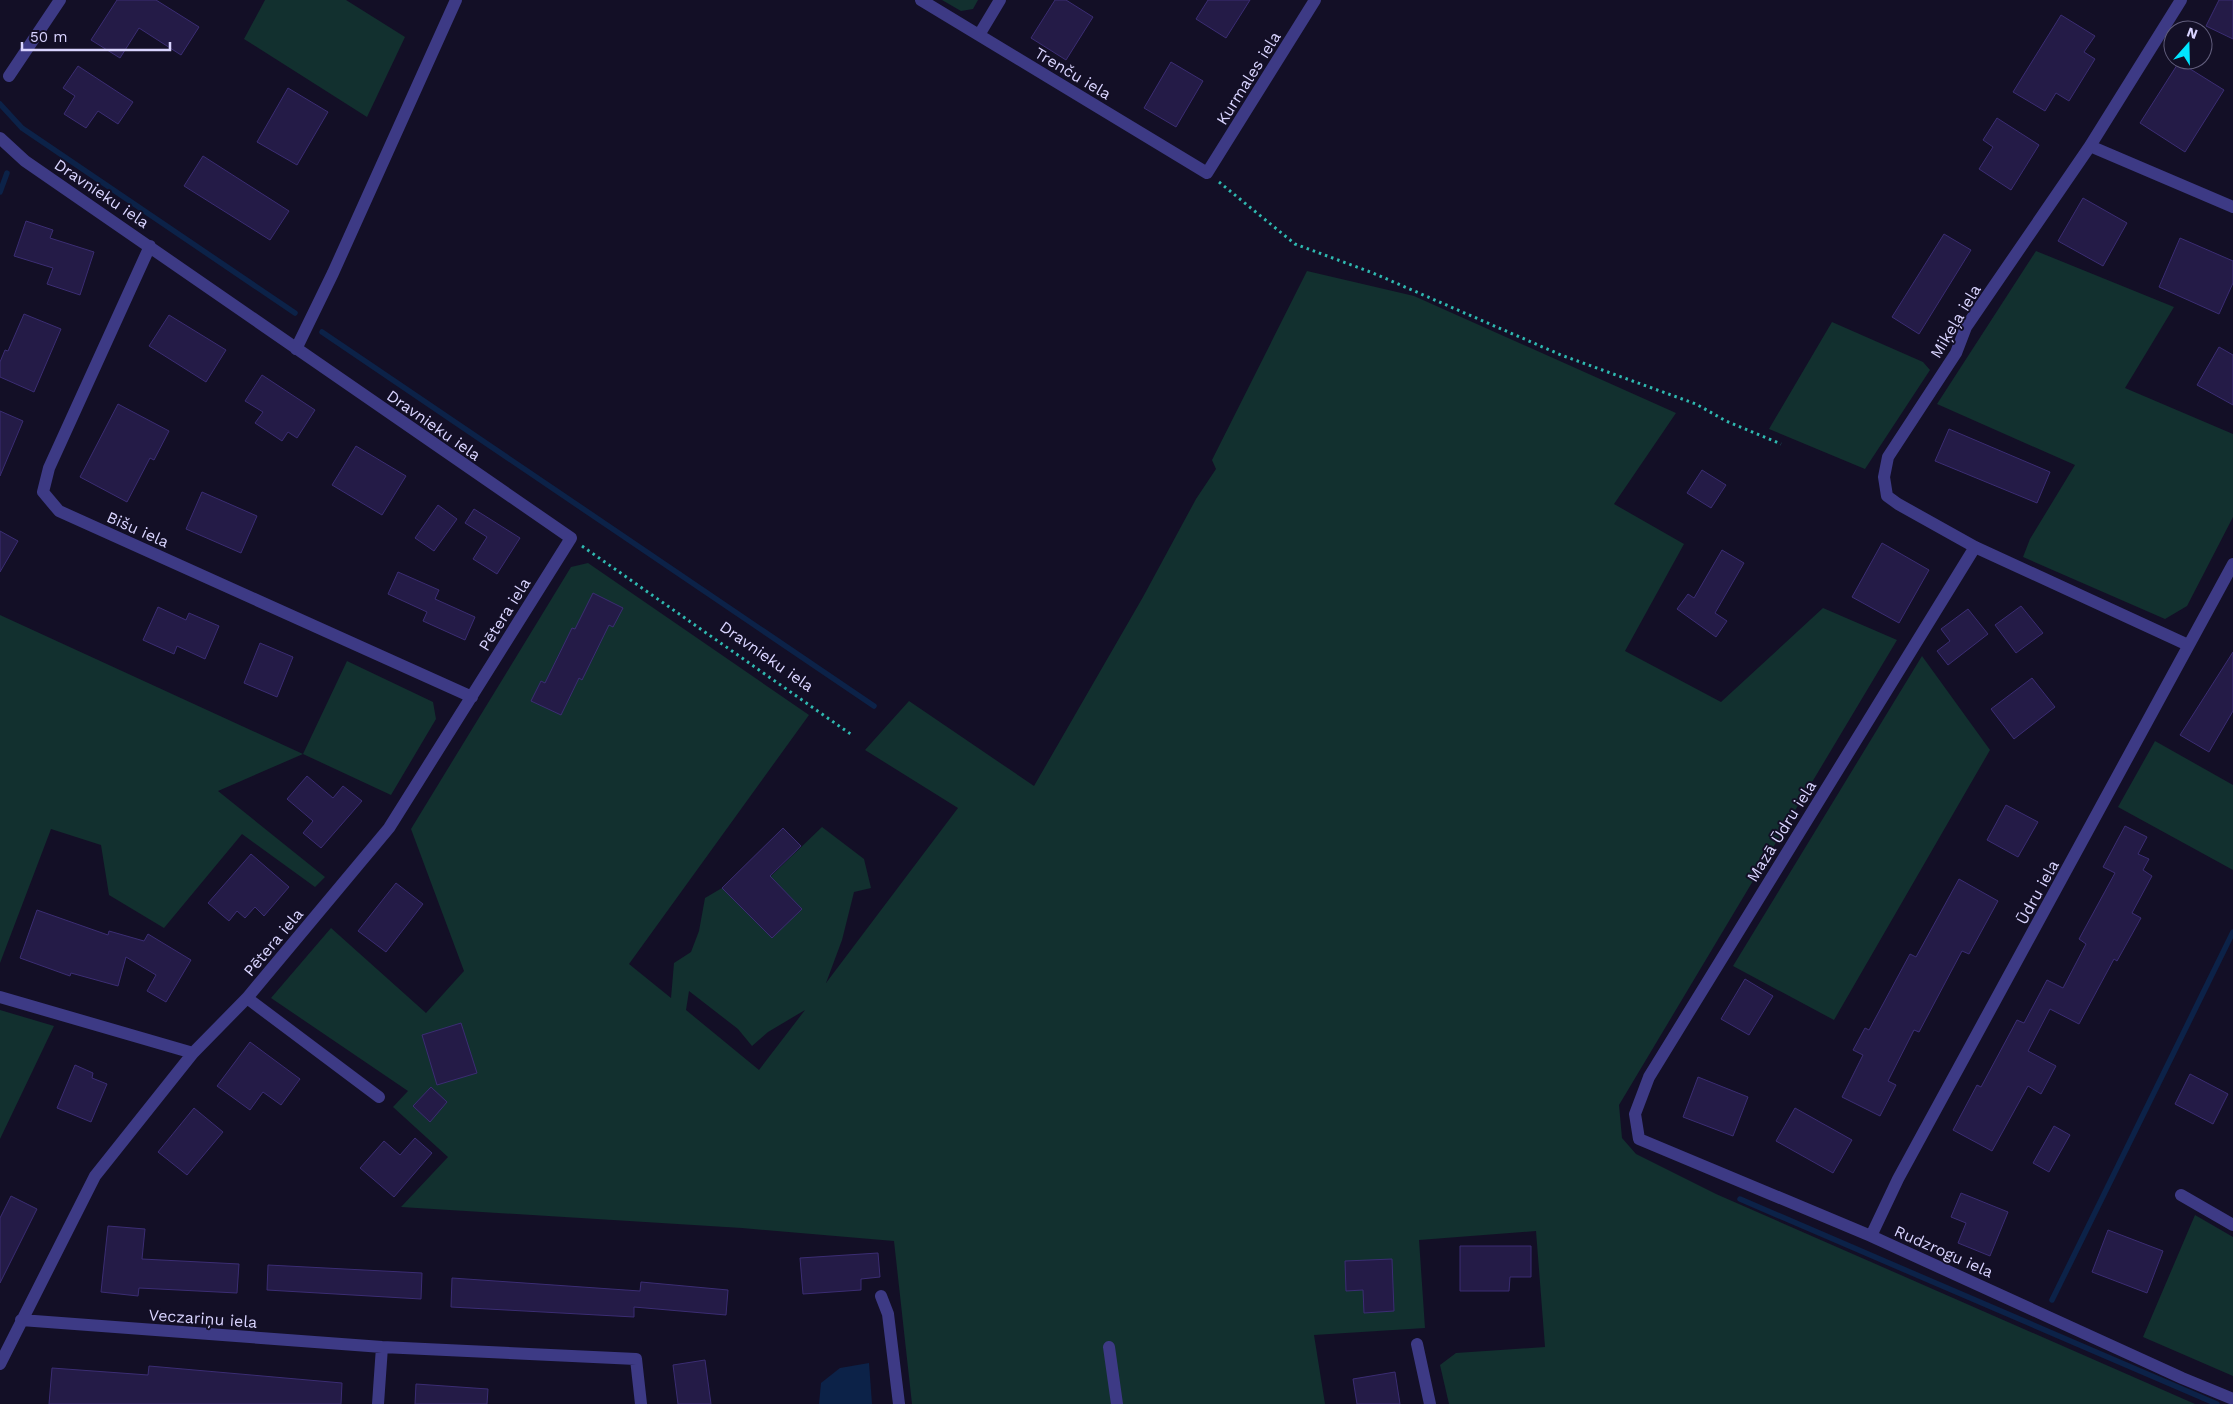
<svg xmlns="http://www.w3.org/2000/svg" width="2233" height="1404" viewBox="0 0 2233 1404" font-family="'Work Sans',sans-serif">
	<rect width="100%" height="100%" fill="#130f26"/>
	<!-- green -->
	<path fill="#12302f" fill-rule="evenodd" d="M265,0H346L405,37L367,117L244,39Z
		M942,0H978L973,9L961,11Z
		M2036,251L2174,307L2125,388L2233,434V517L2187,606L2165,619L2023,557L2030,539L2075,465L1937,404Z
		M1307,271L1414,296L1676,413L1614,504L1684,544L1625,651L1721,702L1823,608L1897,640L1619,1105L1622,1138L1636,1154L1716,1194L2195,1404H1449L1440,1365L1456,1353L1545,1347L1536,1231L1419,1240L1425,1328L1314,1335L1325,1404H912L894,1241L742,1228L401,1207L448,1157L393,1107L408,1091L271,998L331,928L426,1013L464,971L411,829L571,567L588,563L809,715L629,964L671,998L674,963L691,952L699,931L705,898L722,888L740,906L822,827L864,859L871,888L854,892L842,940L826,983L958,808L865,750L909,701L1034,786L1143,597L1196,499L1216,469L1212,460ZM689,991L738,1029L752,1046L768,1032L805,1010L759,1070L686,1010Z
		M1832,322L1923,362L1930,370L1865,469L1769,429Z
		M0,615L303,754L347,661L433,702L436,719L391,795L303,754L218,791L325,877L315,887L242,834L164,928L109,895L101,845L51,829L0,963Z
		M1922,656L1990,750L1834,1020L1733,966Z
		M2155,741L2233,785V870L2118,807Z
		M0,1010L54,1026L0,1139Z
		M2195,1215L2233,1237V1376L2143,1337Z"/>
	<!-- water -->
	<path fill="#0c2248" d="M869,1363L872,1404H819L821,1383L840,1368Z"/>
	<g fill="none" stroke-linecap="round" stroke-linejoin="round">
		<!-- stream -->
		<path stroke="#0c2248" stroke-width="5.5" d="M0,104L22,128L295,313
			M0,192L7,173
			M322,332L874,706
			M1740,1199L2217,1404
			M2052,1300L2233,932"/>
	</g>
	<!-- building -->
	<path fill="#241b47" stroke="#3b2d73" d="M117,0H156L199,27L181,55L139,28L120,58L91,40Z
		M1055,0H1066L1093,17L1066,60L1031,38Z
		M1208,0H1250L1226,38L1196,19Z
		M2219,0H2233V39L2206,26Z
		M2061,15L2095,36L2084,52L2095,59L2069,101L2056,93L2045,111L2013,92Z
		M1171,62L1203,81L1176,127L1144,108Z
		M2179,62L2224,90L2185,152L2140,123Z
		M78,66L133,102L118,124L98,111L86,128L64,114L75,96L63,88Z
		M288,88L328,112L297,165L257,142Z
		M1997,118L2039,145L2011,190L1979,169L1993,147L1983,140Z
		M203,156L289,211L270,240L184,186Z
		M2083,198L2127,223L2103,266L2058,241Z
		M26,221L53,230L50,238L94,252L80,295L47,284L53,268L14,256Z
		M1944,234L1971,250L1919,334L1892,317Z
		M2180,238L2233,261V283L2219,314L2159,287Z
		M24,314L61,329L34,392L0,377V362L5,350L8,351Z
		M169,315L226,350L206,382L149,346Z
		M2219,347L2233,355V405L2197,385Z
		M262,375L315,410L297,438L288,432L282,441L255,423L263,412L245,401Z
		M118,404L169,431L154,460L150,458L127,502L80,477Z
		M0,411L23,421L0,476Z
		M1949,429L2050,472L2037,503L1935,461Z
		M356,446L406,476L382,515L332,485Z
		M1702,470L1726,485L1711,508L1687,493Z
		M202,492L257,516L241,553L186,529Z
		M438,505L457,519L434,551L415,538Z
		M474,509L520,538L497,574L473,559L487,537L465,523Z
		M0,531L18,541L0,572Z
		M1882,543L1929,570L1899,623L1852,597Z
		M1722,550L1744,563L1715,613L1727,621L1716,637L1677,609L1688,594L1694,598Z
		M398,572L439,590L435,599L475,617L465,640L423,621L427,612L388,594Z
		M593,593L623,608L613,627L609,625L582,680L579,678L561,715L531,701L541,681L545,683L572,628L575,629Z
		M2021,606L2043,633L2016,653L1995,625Z
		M158,607L186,620L189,613L219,626L205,659L177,646L174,654L143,640Z
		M1968,609L1988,634L1948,665L1937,651L1950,641L1941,629Z
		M260,643L293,657L277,697L244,683Z
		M2233,652V711L2209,752L2180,735Z
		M2032,678L2055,707L2014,739L1991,709Z
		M307,776L333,798L343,786L362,801L321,848L303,833L313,821L287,799Z
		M2006,805L2038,822L2018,857L1987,840Z
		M2125,826L2147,837L2138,854L2149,859L2143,870L2152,876L2132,913L2141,918L2117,961L2114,959L2079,1024L2050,1009L2028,1051L2056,1066L2041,1094L2028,1086L1992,1151L1953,1130L1977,1085L1981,1087L2017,1020L2024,1023L2047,980L2063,988L2086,944L2079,939L2115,873L2103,867Z
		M783,828L801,846L770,876L802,909L772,938L722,888Z
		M251,854L289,887L264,916L255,907L245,918L237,911L229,921L208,903Z
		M1959,879L1998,901L1969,954L1962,951L1919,1032L1914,1030L1888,1081L1896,1085L1880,1116L1842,1097L1863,1055L1853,1050L1865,1028L1869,1030L1910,954L1916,957Z
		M396,883L423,904L386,952L358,931Z
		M37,910L108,935L109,931L144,941L148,934L191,960L166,1002L147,991L156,975L126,957L118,986L71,973L70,976L20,958Z
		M1745,979L1773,996L1749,1035L1721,1019Z
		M461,1023L477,1073L437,1085L422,1035Z
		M250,1042L300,1079L281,1105L263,1092L250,1110L217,1086Z
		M75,1065L93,1073L92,1078L107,1084L91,1122L57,1108Z
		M2190,1074L2228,1094L2213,1124L2175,1104Z
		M1698,1077L1748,1097L1733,1136L1683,1117Z
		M431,1087L447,1102L430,1122L413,1106Z
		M194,1108L223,1132L187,1175L158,1152Z
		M1795,1108L1852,1140L1833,1173L1776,1141Z
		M2054,1126L2070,1135L2049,1172L2033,1163Z
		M415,1138L432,1153L394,1197L360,1168L384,1141L400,1155Z
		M1961,1193L2008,1212L1990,1256L1958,1243L1966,1223L1951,1217Z
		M11,1196L37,1209L0,1283V1218Z
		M108,1226L145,1229L142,1259L239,1264L237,1293L139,1288L138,1296L101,1292Z
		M2108,1230L2163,1251L2147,1293L2092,1272Z
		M1460,1246H1531V1277H1510L1509,1291H1460Z
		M878,1253L880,1277L861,1279V1290L803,1294L800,1258Z
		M1392,1259L1394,1311L1364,1313L1363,1290L1346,1291L1345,1261Z
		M268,1265L422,1273L421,1299L267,1290Z
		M452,1278L640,1291L641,1282L728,1290L726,1315L634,1307V1317L451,1307Z
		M705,1360L711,1404H678L673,1365Z
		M149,1366L342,1383L341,1404H49L52,1368L148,1375Z
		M1395,1372L1400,1404H1357L1353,1379Z
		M416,1384L488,1389L487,1404H415Z"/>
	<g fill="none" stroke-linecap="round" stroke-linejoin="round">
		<!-- path -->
		<path stroke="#2fb8b0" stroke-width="3" stroke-dasharray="2.5 4" stroke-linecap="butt" d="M1219,182L1295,244L1373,273L1561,355L1696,404L1726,421L1781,444
			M582,546L852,735"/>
		<!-- minor -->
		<path stroke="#3d3a85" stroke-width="12" d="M921,0L1207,173L1315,0
			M2181,0L2090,146L1966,327L1956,353L1888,457L1884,477L1887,496L1898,504L1975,547L2188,645
			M979,35L1000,0
			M9,76L60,0
			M0,138L25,161L571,538L389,828L247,998L193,1053L95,1176L0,1364
			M2090,146L2233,207
			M150,246L49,468L43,492L59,511L472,697
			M296,349L333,273L456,0
			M1975,547L1649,1077L1635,1114L1639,1139L1871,1236L2182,1378L2233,1399
			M0,997L193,1053
			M247,998L379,1097
			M2181,1195L2233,1225
			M1871,1236L1898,1179L2233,564
			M881,1296L888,1314L899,1404
			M21,1320L382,1347L636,1359L641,1404
			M1417,1344L1430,1404
			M1109,1347L1117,1404
			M378,1404L382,1347"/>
	</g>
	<g text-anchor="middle" stroke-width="4" stroke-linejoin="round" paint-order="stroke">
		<!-- street labels -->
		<g font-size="16" fill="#d9d4ff" stroke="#130f26">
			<text transform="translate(1073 73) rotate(31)" y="6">Trenču iela</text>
			<text transform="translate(1248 78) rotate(-58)" y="6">Kurmales iela</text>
			<text transform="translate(102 193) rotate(34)" y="6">Dravnieku iela</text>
			<text transform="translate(1955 321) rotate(-59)" y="6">Miķeļa iela</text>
			<text transform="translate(434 425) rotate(35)" y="6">Dravnieku iela</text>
			<text transform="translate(138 529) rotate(24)" y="6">Bišu iela</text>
			<text transform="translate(504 614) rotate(-58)" y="6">Pētera iela</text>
			<text transform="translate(767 656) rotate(35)" y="6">Dravnieku iela</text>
			<text transform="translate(1781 831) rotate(-58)" y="6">Mazā Ūdru iela</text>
			<text transform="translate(2037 892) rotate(-61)" y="6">Ūdru iela</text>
			<text transform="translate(273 942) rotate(-50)" y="6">Pētera iela</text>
			<text transform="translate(1944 1251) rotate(24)" y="6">Rudzrogu iela</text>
			<text transform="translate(203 1318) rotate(4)" y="6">Veczariņu iela</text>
		</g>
	</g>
	<!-- north arrow -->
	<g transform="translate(2188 45) rotate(20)"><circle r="24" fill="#130f26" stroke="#625e7d"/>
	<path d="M0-4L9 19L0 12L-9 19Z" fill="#00e5ff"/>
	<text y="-8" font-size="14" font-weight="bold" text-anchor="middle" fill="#d9d4ff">N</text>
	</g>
	<!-- scale -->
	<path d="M22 42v8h148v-8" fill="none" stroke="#d9d4ff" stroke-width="2.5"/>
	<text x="30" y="42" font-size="15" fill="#d9d4ff" stroke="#130f26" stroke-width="4" paint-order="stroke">50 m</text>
</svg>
